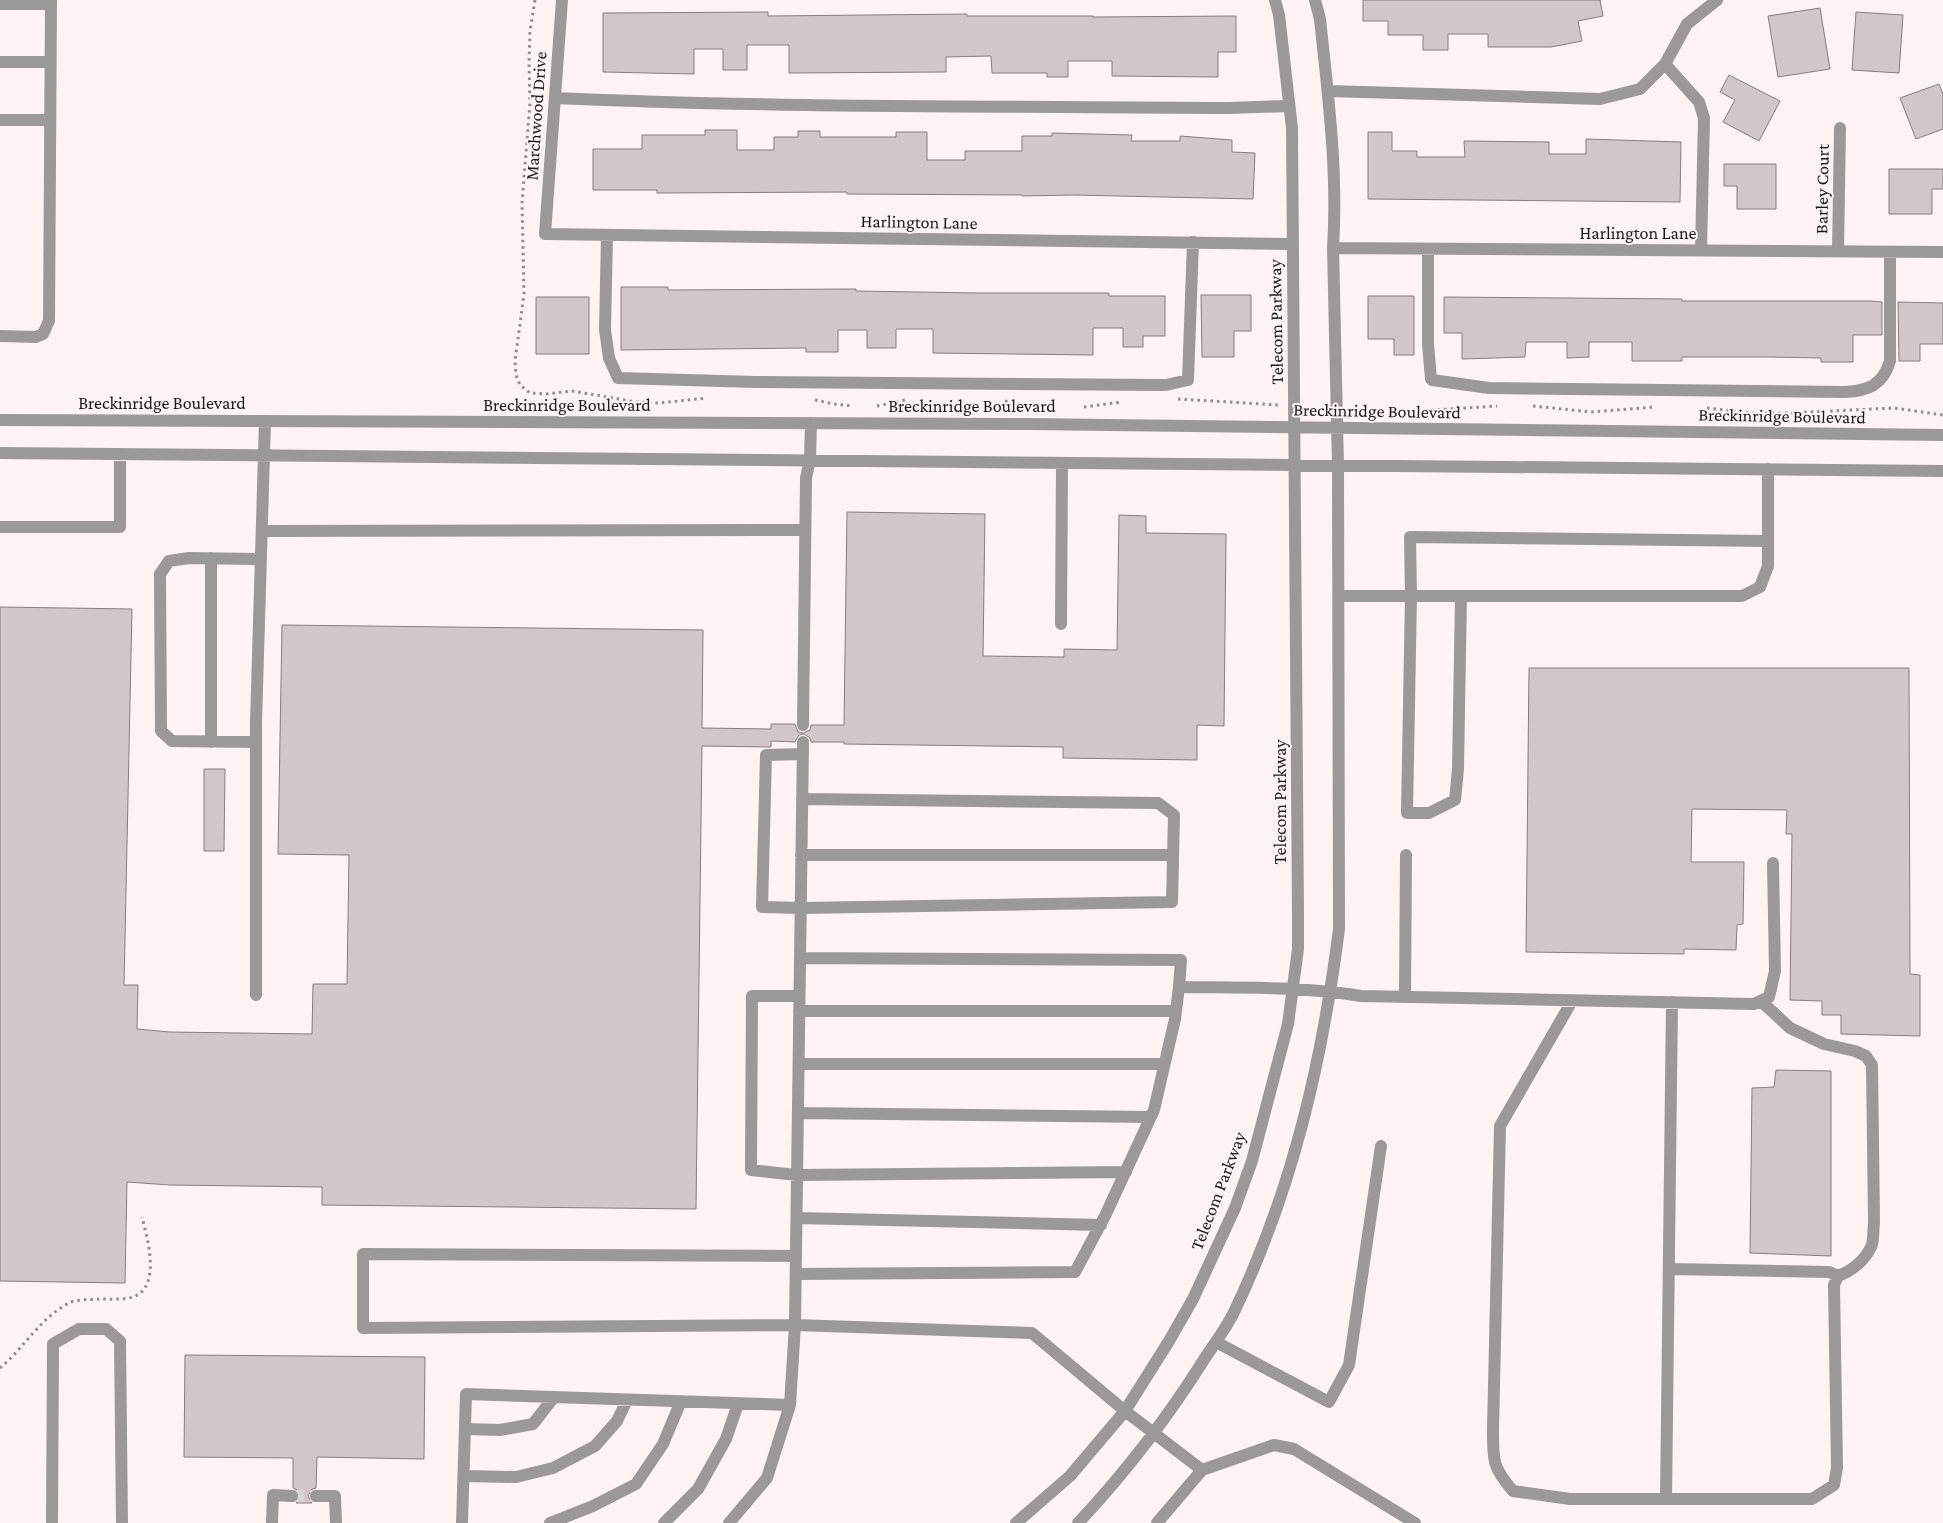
<svg xmlns="http://www.w3.org/2000/svg" width="1943" height="1523" viewBox="0 0 1943 1523" font-family="'Crimson Pro',serif">
	<rect width="100%" height="100%" fill="#fdf3f3"/>
	<!-- building -->
	<path fill="#d1c7c7" stroke="#867d7d" d="M1363,0H1600L1603,16L1578,21L1582,41L1551,47H1488V34H1448V50H1423V35H1388V21H1363Z
		M1820,8L1830,69L1778,77L1768,16Z
		M768,12V16L967,14V16H1093V17L1236,16V52H1218V77L1112,76V61H1068V77H1047V73H992L991,56L946,57V72L789,73V45H747V70H723V49H694V74L603,72V13Z
		M1856,12L1903,15L1899,73L1852,70Z
		M1729,75L1780,101L1759,141L1723,122L1735,100L1720,92Z
		M1939,84L1943,94V129L1916,139L1900,98Z
		M705,130H737V150H774V137H798V131H820V137H896V132H927V160H965V151H1022V136H1052V133L1132,135L1131,141H1180V136L1232,140V152L1255,153L1253,199L1073,195L1022,196V195L847,194V192L657,193V190H593V149H642V135H705Z
		M1368,132H1392V151H1417V157H1465L1464,141L1549,142V154H1586V139L1681,142L1680,202L1368,199Z
		M1724,164H1776V209H1737V186H1724Z
		M1889,169H1943V189H1932V214H1889Z
		M621,287H668V290L856,289V291L978,293H1109V296H1165V336H1143V347H1123V328H1093V355L933,353V329H896V348H867V330H838V352H806V348L621,350Z
		M1201,295H1251V331H1234V357H1202Z
		M1368,296H1414V355H1394V339H1368Z
		M536,297H589V354H536Z
		M1444,297L1682,299V301H1871L1882,302V335H1853V362H1821V358L1768,357H1682V361H1632V342H1589V357L1567,358V342H1526L1525,357L1462,359V333H1444Z
		M1898,302L1943,303V344H1920V361H1899Z
		M847,512L985,514L983,656L1064,657V649L1117,650L1119,515L1146,516V533L1226,534L1224,726L1197,725V760L1063,758V747L844,744V742H811L810,738L804,734L799,735L795,742L771,741V747L702,746L696,1209L322,1205V1187L170,1185L127,1182L125,1283L0,1281V607L132,609L124,985H138L137,1029L170,1032L312,1034L313,984H347L349,855L278,854L282,625L703,630L702,728L771,729V724H795L798,732L803,733L810,730L811,725H844Z
		M1529,668H1909L1910,974L1920,975V1036L1841,1034V1015H1822V1001L1790,1000L1792,834H1786L1787,810L1692,809L1691,862H1744L1743,924L1737,925L1736,950L1684,949V954L1526,952Z
		M204,769H225L224,851H204Z
		M1776,1070L1831,1071V1256L1750,1253L1752,1088L1774,1087Z
		M185,1355L425,1357L424,1459L317,1457L316,1488L312,1489L308,1496L312,1503H296L300,1496L297,1490L293,1488V1458L184,1457Z"/>
	<g fill="none" stroke-linecap="round" stroke-linejoin="round">
		<!-- minor-tunnel -->
		<path stroke="#dbd2d2" stroke-width="12" stroke-dasharray="12 6" stroke-linecap="butt" d="M292,1496H316"/>
		<!-- path -->
		<path stroke="#928c8c" stroke-width="3" stroke-dasharray="2.5 4" stroke-linecap="butt" d="M535,0L530,31L529,62L530,103L522,203L524,294L515,361L516,375L520,385L530,393L546,394L572,391L636,402L660,403L707,398
			M1178,399L1279,405
			M815,400L834,404L853,406
			M1005,401L1033,407
			M877,406L905,400
			M1533,406L1591,412L1654,407
			M1084,407L1122,402
			M1707,408L1752,413H1789L1894,408L1943,415
			M1351,410L1385,411
			M1418,411L1497,406
			M0,1368C24,1348 40,1318 69,1303C76,1299 90,1300 99,1299C109,1299 123,1300 133,1297C162,1287 147,1237 142,1217"/>
		<!-- minor -->
		<path stroke="#9c9898" stroke-width="12" d="M562,0L545,234L1293,244
			M0,4H51
			M0,62H50
			M1665,64L1699,102L1704,118L1701,250
			M1328,91L1600,99L1640,89L1665,64L1687,24L1717,0
			M555,98C779,108 1004,106 1228,108L1289,106
			M0,120H50
			M607,235L605,330L609,358L618,378L755,382L1166,385L1188,380L1193,242
			M1333,248L1943,252
			M1428,249V344L1431,379L1432,380L1489,388L1845,392C1868,391 1883,385 1890,361V252
			M1838,251L1840,128
			M0,336L36,337L43,334L49,321L51,0
			M0,420L1028,424L1943,435
			M0,453L1943,471
			M0,527H120V454
			M262,531L805,530
			M211,558V742
			M1339,596H1742L1760,587L1768,566V469
			M1461,596L1458,769L1455,800L1429,813H1407L1411,596L1410,537L1768,541
			M1061,624L1062,463
			M803,725L806,478L810,460L811,423
			M256,742L172,741L161,731L160,574L169,561L189,558L261,559
			M803,742L795,1325L1032,1333L1125,1411L1202,1470L1274,1445L1294,1449L1415,1523
			M802,799L1158,803L1174,815L1172,902L801,908L762,907L766,755L803,754
			M801,855H1173
			M800,958L1181,960L1179,987
			M256,995V722L265,421
			M799,996H752L751,1170L797,1175L1126,1172
			M1405,997L1406,855
			M1572,1001L1500,1126L1493,1429C1493,1460 1492,1467 1513,1491L1570,1499H1812L1834,1485L1837,1468L1834,1285L1838,1276C1852,1271 1865,1260 1871,1247C1874,1241 1873,1230 1874,1223L1872,1065L1866,1056L1855,1051L1824,1044L1790,1028L1761,1001
			M799,1011H1175
			M799,1064H1164
			M798,1113L1151,1117
			M797,1218L1101,1225
			M1669,1269L1829,1272L1838,1276
			M796,1274L1075,1272L1105,1216L1154,1110L1175,1019L1179,987C1239,988 1300,986 1361,996L1754,1004L1769,997L1775,971L1773,863
			M1216,1342L1329,1402L1349,1365L1381,1146
			M465,1429L500,1430L533,1424L554,1397
			M464,1476L516,1477L553,1468L595,1446L617,1421L627,1400
			M316,1496H335L336,1523
			M1666,1499L1672,1002
			M52,1523L53,1344L79,1329H106L120,1341L122,1523
			M272,1523L273,1495L292,1496
			M462,1523L466,1394L790,1405
			M550,1523L593,1506L636,1484L663,1444L681,1401
			M664,1523L698,1489L726,1439L738,1404
			M729,1523L767,1478L790,1405L795,1325L363,1328V1254L796,1256
			M1016,1523L1070,1476L1125,1411L1169,1341L1193,1299L1235,1208L1252,1161L1288,1024L1298,949V915L1292,128L1279,15L1275,0
			M1078,1523C1126,1472 1168,1417 1205,1358C1215,1343 1227,1327 1235,1310C1293,1188 1322,1062 1339,929L1338,465L1333,248C1338,171 1328,95 1320,19L1315,0
			M1157,1523L1202,1470"/>
	</g>
	<g text-anchor="middle" stroke-width="4" stroke-linejoin="round" paint-order="stroke">
		<!-- street labels -->
		<g font-size="18" fill="#1c1919" stroke="#fdf3f3">
			<text transform="translate(536 116) rotate(-86)" y="6">Marchwood Drive</text>
			<text transform="translate(1822 189) rotate(-89)" y="6">Barley Court</text>
			<text transform="translate(919 222) rotate(1)" y="6">Harlington Lane</text>
			<text x="1638" y="239">Harlington Lane</text>
			<text transform="translate(1276 322) rotate(-91)" y="6">Telecom Parkway</text>
			<text x="162" y="409">Breckinridge Boulevard</text>
			<text x="567" y="411">Breckinridge Boulevard</text>
			<text x="972" y="412">Breckinridge Boulevard</text>
			<text transform="translate(1377 411) rotate(1)" y="6">Breckinridge Boulevard</text>
			<text transform="translate(1782 416) rotate(1)" y="6">Breckinridge Boulevard</text>
			<text transform="translate(1280 802) rotate(-90)" y="6">Telecom Parkway</text>
			<text transform="translate(1218 1191) rotate(-69)" y="6">Telecom Parkway</text>
		</g>
	</g>
</svg>
